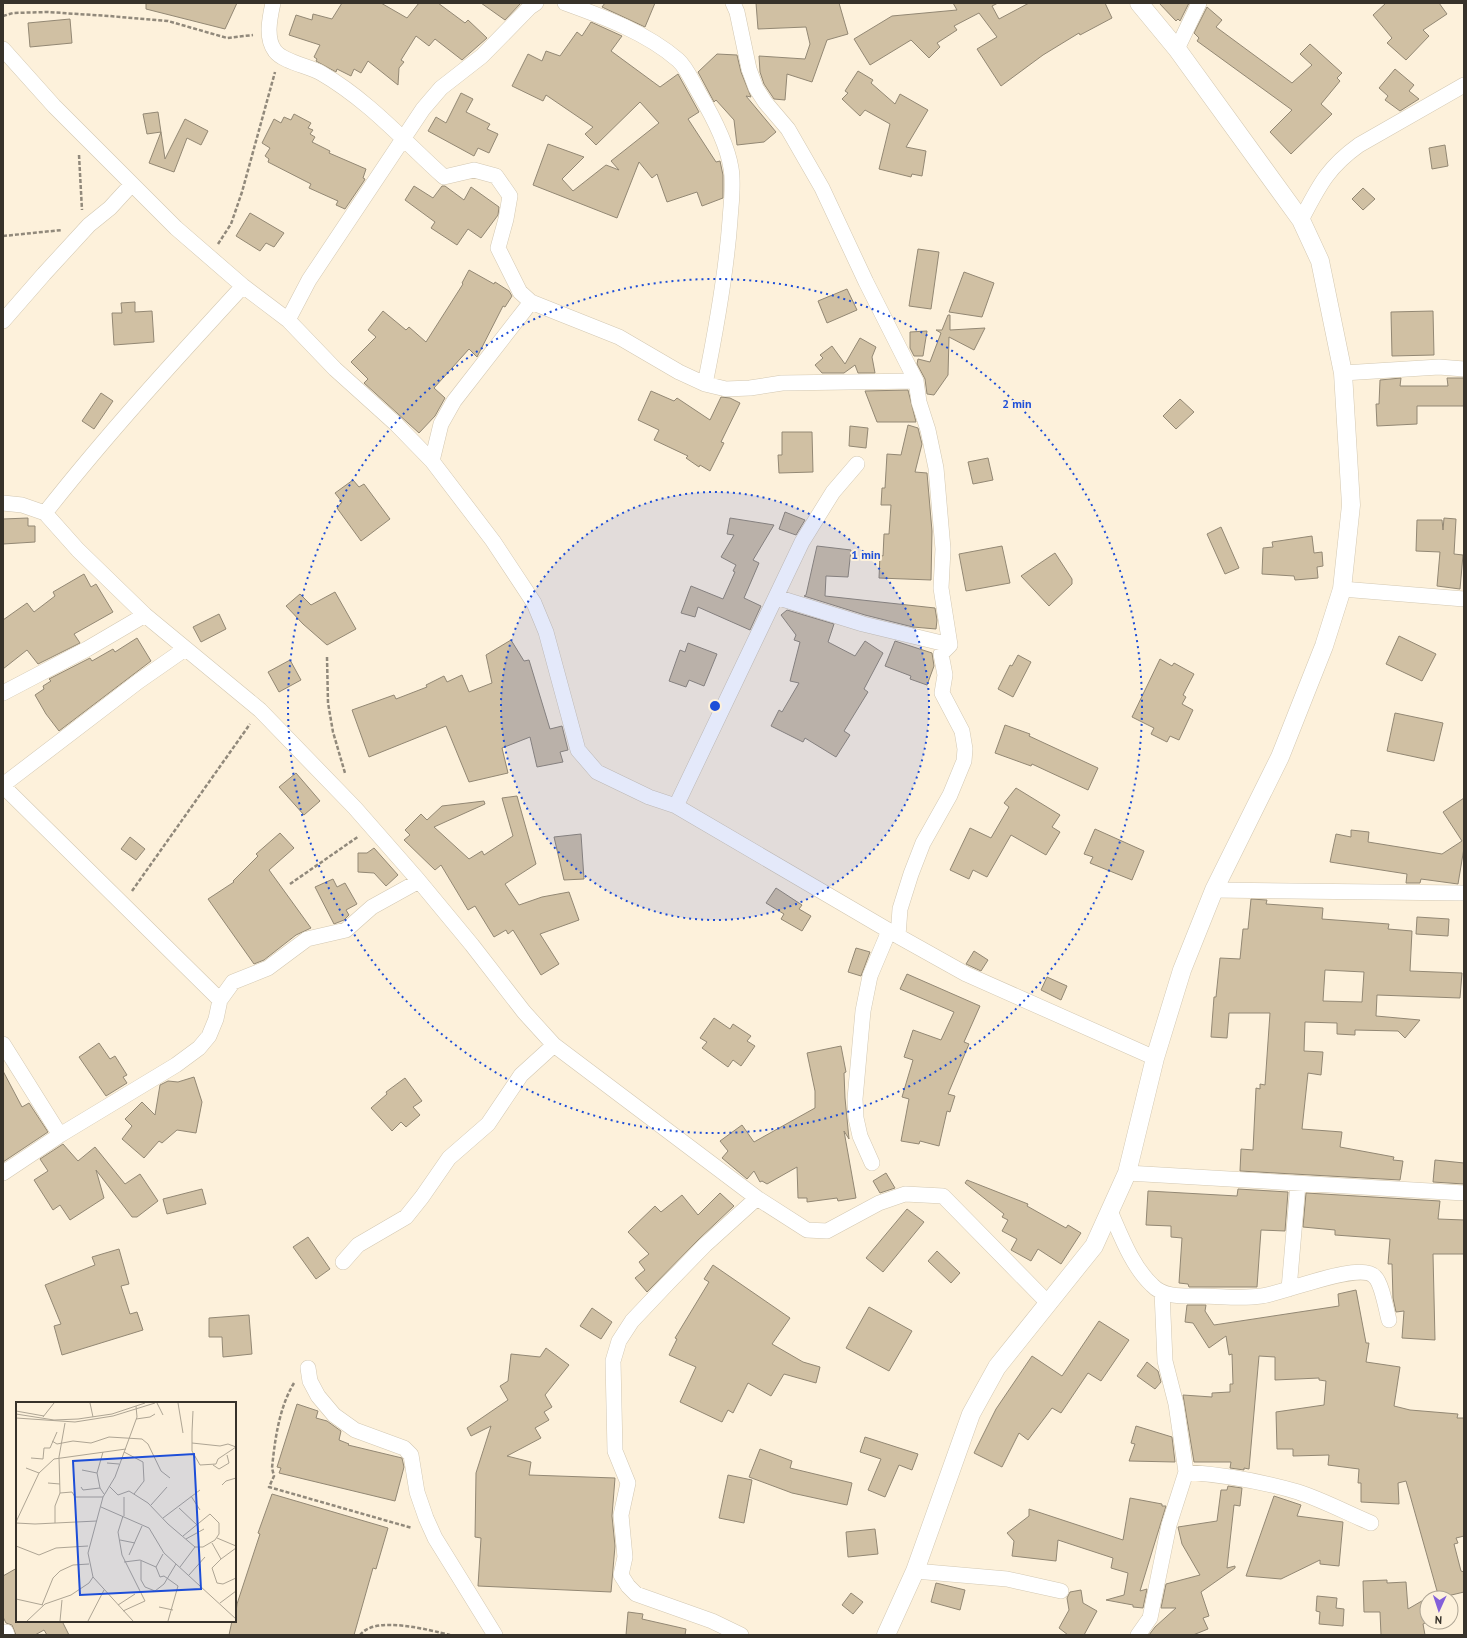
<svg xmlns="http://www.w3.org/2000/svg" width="1467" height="1638" viewBox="0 0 1467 1638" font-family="'PT Sans',sans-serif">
	<rect width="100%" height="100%" fill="#fdf1db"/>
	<!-- building -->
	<path fill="#d0c0a3" stroke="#938874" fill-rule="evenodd" d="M146,3H237L225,29L146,9Z
		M342,3H381L407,18L419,3H438L465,23L468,20L487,38L462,60L435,39L429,46L416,36L401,60L404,62L399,68L398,85L368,61L361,73L354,69L351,76L337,69L336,72L316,61L317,59L314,57L320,45L289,35L296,15L312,20L313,14L332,19Z
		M481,3H521L505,20Z
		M605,3H655L645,27L602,7Z
		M756,3H839L848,34L827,40L812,82L787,74L785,100L774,99L764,84L760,72L759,56L805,59L810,44L806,27L758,29Z
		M953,3H998L992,6L999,19L1029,3H1105L1112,18L1080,35L1079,33L1043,55L1001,86L977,49L997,37L979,13L954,26L957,30L937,43L940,47L929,58L911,40L870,65L854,39L892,16L957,10Z
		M1159,3H1189L1180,21L1178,19L1176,21Z
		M1386,3H1439L1447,14L1423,30L1429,36L1406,60L1387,43L1392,38L1373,15Z
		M1207,7L1222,20L1216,27L1292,83L1312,65L1300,54L1310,44L1342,73L1337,78L1340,81L1321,104L1332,114L1291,154L1270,132L1292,110L1197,41L1199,38L1194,33Z
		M70,19L72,43L30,47L28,23Z
		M591,22L622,36L611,51L660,87L678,74L699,112L688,119L716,162L720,161L723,175V198L702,206L697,192L667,202L657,174L652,178L639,162L617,218L533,185L548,144L584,157L562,179L573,191L606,165L619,170L611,161L659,123L640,102L596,145L585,134L593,127L546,95L543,101L512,86L528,54L542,61L546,51L560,56L577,32L582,36Z
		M717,54L737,55L741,72L751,97L746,96L776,132L764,142L737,145L734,120L716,100L714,102L698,72Z
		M1395,69L1414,85L1409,91L1419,99L1400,111L1385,100L1388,96L1379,88Z
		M858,71L873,80L871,83L895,104L900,94L928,110L906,147L926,151L922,176L912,174L911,177L879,169L890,124L865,110L860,116L842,99L848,93L845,91Z
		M461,93L473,99L466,112L490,124L487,129L498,134L489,153L478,148L474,156L428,131L436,117L446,123Z
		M158,112L165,159L185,119L208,131L201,145L187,138L174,172L149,163L161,132L147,134L143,114Z
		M294,114L311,123L308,128L313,130L310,134L315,137L312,142L330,151L329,153L366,169L363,178L365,179L364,181L345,209L336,205L338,201L309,188L311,184L268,162L269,159L265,156L270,148L262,143L274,119L281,123L284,117L291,120Z
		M1445,145L1448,166L1432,169L1429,148Z
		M414,186L433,198L442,186H445L464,200L471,187L499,207L498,215L481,238L468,229L457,245L431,228L435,222L405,200Z
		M1363,188L1375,199L1363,210L1352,199Z
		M250,213L284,233L274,247L266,243L260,251L236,236Z
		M918,249L939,252L931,309L909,306Z
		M469,270L494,284L495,282L509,291L512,296L505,307L503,306L477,357L469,349L434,388L445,398L435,416L419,433L364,383L368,379L351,362L376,337L368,330L383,311L406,330L409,327L426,342L463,284L462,283Z
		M964,272L994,283L982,317L949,312Z
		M847,289L857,310L827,323L818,301Z
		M135,302V312L152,311L154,342L114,345L112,313H122L121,303Z
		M1433,311L1434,355L1392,356L1391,312Z
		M948,315H950V330L985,328L974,350L949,337L948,375L934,395L927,394L925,379L917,364L918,359L930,362L941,333L936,330H942Z
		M927,331L923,356H914L910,348V332Z
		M860,338L876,347L872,357L875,373H858L855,365L844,373H822L815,365L823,358L820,355L832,346L845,364Z
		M1401,378L1400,386H1448L1447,378H1464V406H1417V424L1377,426L1376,404H1379L1380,380Z
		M908,390L916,422H877L865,391Z
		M651,391L674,401L677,398L710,420L721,397L730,398L740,403L721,442L724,443L710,471L700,465L699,467L686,458L688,456L654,440L659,430L638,420Z
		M101,393L113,401L94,429L82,421Z
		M1180,399L1194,412L1176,429L1163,416Z
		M908,425L918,428L922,444L915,472L927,473L932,531L931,580L879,578L880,555L883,556L884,534H889L891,505H881L882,488H885L887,454L901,455Z
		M850,426L868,428L866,448L849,446Z
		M782,432H812L813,472L779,473L778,455H782Z
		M988,458L993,480L973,484L968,462Z
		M353,480L359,487L364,484L390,519L361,541L337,508L342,502L335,493Z
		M785,512L805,520L796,535L779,529Z
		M28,518V526H35V542L3,544V519Z
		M730,518L774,525L753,560L759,563L744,598L761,606L750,630L698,607L695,617L681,613L691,586L723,599L735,572L733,571L736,565L721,557L734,535L727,534Z
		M1444,518L1456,519L1454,554L1463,555L1460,589L1437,586L1440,552L1416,551L1417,520H1442L1443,530Z
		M1221,527L1239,568L1225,574L1207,534Z
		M1312,536L1314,553L1322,552L1323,566L1317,567L1318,578L1295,580L1294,576L1262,574L1263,548L1273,547L1272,542Z
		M817,546L851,550L848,577L826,576L825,596L935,608L937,620L936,629L913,627L865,615L804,596L806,595Z
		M1002,546L1010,583L966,591L959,554Z
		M1055,553L1072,579V584L1049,606L1021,576Z
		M84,574L91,587L96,584L113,612L74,634L80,643L38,664L27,650L3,669V620L27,603L34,612L55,596L53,592Z
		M335,592L356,629L327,645L303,624L286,606L300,594L311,605Z
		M787,610L834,624L828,642L855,656L865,641L883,653L864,689L868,692L844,731L850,735L836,757L805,738L803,742L771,726L779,710L782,712L799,683L790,681L800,642L794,640L796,635L781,615Z
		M219,614L226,629L201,642L193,627Z
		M1399,636L1436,654L1422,681L1386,664Z
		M137,638L151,661L59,731L46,714L35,695L44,689L43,686L51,681L49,679L90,658L92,661L113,649L115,652Z
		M511,640L524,661L529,660L550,729L562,726L568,750L560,752L563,762L537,767L530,737L502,748L508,773L469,782L446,726L369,757L352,710L394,695L396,699L427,687L426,685L444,676L447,682L462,675L469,692L492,683L486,655Z
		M895,641L932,653L934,666L927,685L910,679L911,676L885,666Z
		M688,643L717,654L704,686L689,680L686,687L669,681L680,650L685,652Z
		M1018,655L1031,662L1013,697L998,689L1010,665L1012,666Z
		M1160,659L1172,666L1174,663L1194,674L1183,695L1186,697L1182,704L1193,710L1179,740L1170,736L1167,742L1151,734L1154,728L1132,717Z
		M290,660L301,680L279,692L268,672Z
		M1395,713L1443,723L1434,761L1387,751Z
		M1005,725L1030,734L1029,736L1098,768L1088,790L1032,764L1031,766L995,753Z
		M296,773L320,801L304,815L279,787Z
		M1016,788L1060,815L1052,827L1060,832L1046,855L1011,835L987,877L973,870L969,879L950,870L970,828L991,838L1009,807L1004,803Z
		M517,796L536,864L505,884L519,905L542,897L569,892L579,920L540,934L559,964L541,975L513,930L508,934L506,930L494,937L475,906L468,910L441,865L435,870L404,840L410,835L405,830L421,814L427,820L442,806L484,801L485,804L434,827L469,859L482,851L484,855L513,836L502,798Z
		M1464,798V848L1458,884L1421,879L1420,883H1406L1407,874L1330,862L1336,834L1351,837V830L1369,832L1368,842L1442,854L1462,841L1443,812Z
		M1095,829L1144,851L1132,880L1090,863L1093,857L1084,854Z
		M280,833L294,848L269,870L311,928L296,935L264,960L254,964L208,899L234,882L233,881L258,856L256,854Z
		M581,834L584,879L564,880L554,837Z
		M130,837L145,849L136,860L121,849Z
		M374,848L398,875L386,886L374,873L358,872V853H367Z
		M333,879L337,887L345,883L357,904L346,910L349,915L344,920L334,924L315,887Z
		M776,888L802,905L799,909L811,916L802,931L781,919L784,914L766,903Z
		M1251,899L1267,900L1266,904L1323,908L1322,919L1389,924L1388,929L1412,931L1410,971L1462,973L1460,998L1377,995L1376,1016L1420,1020L1405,1038L1398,1031L1355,1030V1035L1337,1034V1023L1305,1022L1304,1051L1323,1052L1321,1075L1308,1073L1302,1129L1342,1132L1340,1147L1394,1157L1393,1160L1403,1161L1400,1180L1240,1171L1241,1149L1253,1150L1256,1088L1260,1089V1084L1265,1085L1270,1013H1229L1227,1038L1211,1037L1214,997H1216L1220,958L1240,959L1243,929H1248ZM1325,970L1364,972L1362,1002L1323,1001Z
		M1417,917L1449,919L1448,936L1416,934Z
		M856,948L870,952L861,976L848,972Z
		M974,951L988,960L981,971L966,964Z
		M907,974L980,1006L964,1042L969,1044L948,1094L955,1096L950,1112L947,1111L939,1146L920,1141L919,1144L901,1141L909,1099L902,1097L913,1060L904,1057L913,1030L941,1040L954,1012L900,989Z
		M1047,977L1067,986L1061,1000L1041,990Z
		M714,1018L730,1029L733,1024L751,1036L747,1041L755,1046L741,1066L733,1060L728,1067L702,1048L707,1042L700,1038Z
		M99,1043L110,1059L115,1056L127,1075L123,1077L127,1083L106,1096L79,1057Z
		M841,1046L846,1072L844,1073L845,1098L849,1139L844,1131L856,1198L838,1201L837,1198L807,1202V1198H798L797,1167L767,1184L762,1181L760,1182L754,1171L747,1179L722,1158L728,1151L720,1141L742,1125L754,1142L815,1108V1091L807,1053Z
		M3,1071L22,1107L29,1103L48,1132L3,1162Z
		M194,1077L202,1102L196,1133L177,1130L162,1143L159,1141L144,1158L122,1139L132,1126L125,1119L142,1102L155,1115L160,1085L168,1081L178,1082Z
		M405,1078L422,1101L413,1107L420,1115L406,1127L401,1122L392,1131L371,1108L387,1094L386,1092Z
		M63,1144L78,1161L95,1147L125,1184L140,1174L158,1201L137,1217H132L96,1170L104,1198L70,1220L60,1205L53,1210L34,1180L48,1171L40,1159Z
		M1435,1160L1464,1163V1184L1433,1182Z
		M886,1173L895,1188L880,1193L873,1181Z
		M967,1180L1028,1204L1027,1206L1050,1219L1066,1228L1068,1225L1081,1233L1061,1264L1038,1249L1031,1261L1011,1250L1017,1239L1002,1231L1008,1220L1002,1217L1004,1214L965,1183Z
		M202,1189L206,1204L167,1214L163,1199Z
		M1238,1189L1288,1192L1285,1231L1261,1230L1257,1287H1189L1188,1284L1179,1283L1182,1238L1171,1237V1226L1146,1225L1148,1191L1237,1196Z
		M720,1193L734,1206L699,1239L647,1292L635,1278L645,1270L639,1262L649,1254L628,1232L655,1206L661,1212L682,1195L698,1215Z
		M1306,1193L1440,1201L1438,1219L1464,1220V1254H1433L1435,1340L1402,1338L1404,1311L1396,1312L1393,1298L1392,1264H1388L1390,1239L1335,1235V1230L1303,1227Z
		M907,1209L924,1222L883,1272L866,1258Z
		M308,1237L330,1269L316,1279L293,1247Z
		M119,1249L129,1284L121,1286L130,1314L137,1312L143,1330L62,1355L54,1326L61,1324L45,1285L95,1265L92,1257Z
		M937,1251L960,1273L951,1283L928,1261Z
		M713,1265L790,1318L772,1344L803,1362L820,1367L816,1383L784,1374L771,1396L748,1383L733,1413L728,1410L722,1422L680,1402L696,1367L669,1355L677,1339L675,1338L709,1282L704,1279Z
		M1356,1290L1366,1343H1369L1366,1362L1400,1367L1394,1406L1410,1410L1458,1414L1457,1418H1464V1536L1456,1538L1458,1543L1454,1544L1461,1571L1464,1572V1592L1439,1598L1406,1481L1398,1483L1399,1504L1361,1502V1483H1358L1359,1469L1328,1465L1329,1455L1293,1456V1449H1277L1276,1412L1324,1405L1326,1381L1319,1380V1378L1275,1380V1357L1259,1356L1249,1469L1244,1468V1470L1230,1468L1231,1462H1194L1183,1395L1212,1397V1393L1230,1392V1384H1233L1232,1354L1229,1355L1226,1336L1209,1348L1193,1323L1185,1322L1187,1305H1206L1205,1311L1214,1325L1339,1306L1338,1294Z
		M869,1307L912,1331L889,1371L846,1348Z
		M592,1308L612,1322L601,1339L580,1326Z
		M249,1315L252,1354L223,1357L222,1337H209V1318Z
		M1099,1321L1129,1340L1101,1381L1088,1373L1061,1413L1052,1408L1028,1440L1019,1433L1002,1467L974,1453L996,1409L1032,1356L1062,1376Z
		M546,1348L569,1365L545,1395L552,1407L544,1412L549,1420L535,1428L541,1438L507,1456L531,1462L529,1475L615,1478L612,1516L615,1546L611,1592L478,1586L481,1538L475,1537L476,1473L491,1426L471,1436L467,1428L508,1400L500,1386L508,1381L511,1354L540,1357Z
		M1147,1362L1158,1371L1161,1382L1155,1389L1137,1376Z
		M297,1404L318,1411L316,1418L327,1421L341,1431L339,1440L349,1444L348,1445L402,1458L404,1467L395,1501L279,1473L281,1468L277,1467Z
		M1136,1426L1172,1437L1175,1462L1129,1461L1135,1444L1131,1443Z
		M865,1437L918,1454L912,1470L899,1465L885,1497L868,1490L881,1459L860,1452Z
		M760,1449L792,1461L790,1468L852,1483L847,1505L792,1493L749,1477Z
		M728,1475L752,1480L744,1523L719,1518Z
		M1228,1486L1242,1488L1240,1506L1234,1505L1227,1568L1235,1566V1568L1201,1592L1209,1616L1203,1618L1208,1629L1193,1635H1149L1155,1627L1176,1608H1161L1166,1584L1200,1575L1182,1544L1178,1527L1217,1521L1221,1490H1227Z
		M272,1494L388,1528L376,1569L373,1568L354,1635H229L232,1621H235L237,1604L260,1534L258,1533Z
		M1274,1496L1301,1505L1297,1516L1343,1522L1339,1566L1320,1564V1560L1281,1579L1246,1576Z
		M1130,1498L1162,1504V1506H1166L1140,1591L1147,1589L1143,1608L1133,1607V1605L1106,1600L1124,1595L1128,1573L1111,1568L1113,1558L1058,1540L1056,1561L1012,1556L1014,1541L1007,1533L1029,1516V1509L1123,1540Z
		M875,1529L878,1554L848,1557L846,1532Z
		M17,1568V1621H62L69,1635H47L44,1630L35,1635H16L12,1625L6,1623L3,1617V1576Z
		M1387,1580V1583L1406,1582L1408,1609L1427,1598V1622L1423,1624L1425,1635H1381L1380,1612H1364L1363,1581Z
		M936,1583L965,1590L960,1610L931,1602Z
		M1081,1590L1083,1603L1097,1611L1084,1635H1068L1059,1628L1069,1610L1067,1598L1070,1592Z
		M851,1593L863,1602L853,1614L842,1605Z
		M1317,1596L1337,1598L1336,1608L1344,1609L1343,1626L1319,1624L1320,1612L1316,1611Z
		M628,1612L643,1614L642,1619L686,1629L685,1635H626Z"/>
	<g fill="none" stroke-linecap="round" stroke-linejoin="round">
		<!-- minor casing -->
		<g stroke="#d3c8b2" stroke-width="16">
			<path id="minor" d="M273,3C270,17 265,38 275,51C283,62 309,66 321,73C368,100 404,141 444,177L474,170L496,176L510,196L506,219L498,248L520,292L531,302L619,337L679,372L705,384L726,389L750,388L782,383L916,381
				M565,3C604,17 647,33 678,60C687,68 693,83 699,93C712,115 727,143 731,168C734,185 731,203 730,220C726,276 716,330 705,384
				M733,3L737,12L749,69L756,88L765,102L788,129L822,188L866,282L916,381L919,402L928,430L936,468L943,549L941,588L950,645L941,654L945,675L942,693L962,731L965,749L964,761L950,795L923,843L911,874L900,909L898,936
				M3,49L54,106L176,228L243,286L288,320L335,369L396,424L432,461L493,541L534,603L546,632L578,750L597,772L649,797L676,806L898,936L966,974L1155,1058
				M1177,49L1199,3
				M1301,220C1319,186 1327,168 1359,145L1464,85
				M288,320L309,280L423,109L441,88L482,56L530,7L536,3
				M3,321L44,274L89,225L110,208L132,184
				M1343,373L1439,367L1464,369
				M432,461L441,424L454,401L531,302
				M3,503L22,505L45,513L78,550L145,615L260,710L355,808L419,881L472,945L524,1012L554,1045L757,1198L807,1230L827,1231L879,1203L905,1194L943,1196L1048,1303
				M45,513C107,434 175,360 243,286
				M1342,589L1464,599
				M776,597L863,624L950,645
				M3,693L87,649L145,615
				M3,785L139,681L185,649
				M3,786L220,1000
				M676,806L802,542L833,492L857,464
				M1214,890L1464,893
				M3,1044L60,1135
				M872,1163L860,1136L856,1118L855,1099L863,1011L870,976L889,931
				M3,1173L60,1135L176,1065L199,1048L209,1036L216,1019L220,1000L233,982L268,968L307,939L346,930L372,907L419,881
				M1127,1173L1464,1193
				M1110,1211C1121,1236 1132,1266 1152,1285C1164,1298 1184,1296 1201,1296C1221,1296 1241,1299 1261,1296C1283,1294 1360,1260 1375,1277C1382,1284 1386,1309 1389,1320
				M343,1262L358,1245L406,1217L422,1197L449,1158L488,1124L521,1075L554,1045
				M1289,1289L1298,1184
				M308,1368L310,1381L318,1396L334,1415L355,1430L404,1448L411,1455L417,1492L426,1518L435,1538L495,1635
				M1186,1472C1224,1475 1261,1481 1298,1492C1323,1500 1347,1513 1371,1523
				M915,1571L1007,1579L1061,1591
				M3,1632H6L7,1635
				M741,1635L712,1621L636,1594L628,1586L621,1575L625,1557L621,1515L628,1483L615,1451L613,1361L619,1341L632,1321L667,1284L705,1245L757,1198
				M1138,1635L1150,1618L1169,1525L1186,1472L1176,1404L1165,1361L1162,1292"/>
		</g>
		<!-- tertiary casing -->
		<g stroke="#d3c8b2" stroke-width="19">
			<path id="tertiary" d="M886,1635L915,1571L971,1414L997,1367L1094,1246L1127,1173L1155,1058L1182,970L1214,890L1280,757L1324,646L1342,589L1351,505L1343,373L1320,261L1301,220L1177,49L1139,3"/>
		</g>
		<!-- path -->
		<path stroke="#91897b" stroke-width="2.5" stroke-dasharray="4 2" stroke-linecap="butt" d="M3,16L13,13L47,12L109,16L168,21L227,38L253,35
			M79,155L82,210
			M3,236L62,230
			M218,244L231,224L242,192L275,72
			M327,657L328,703L333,732L345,773
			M290,884L359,836
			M132,891L250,724
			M294,1383C279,1408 275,1439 272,1468L274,1476L269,1487L412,1528
			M360,1635C375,1615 429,1630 450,1635"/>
		<!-- minor -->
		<use href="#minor" stroke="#fff" stroke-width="15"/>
		<!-- tertiary -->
		<use href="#tertiary" stroke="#fff" stroke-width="18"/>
	</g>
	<!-- distance rings -->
	<circle cx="715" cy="706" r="214" fill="#1d4ed8" fill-opacity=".12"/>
	<g fill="none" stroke="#1d4ed8" stroke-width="2" stroke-dasharray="2 4">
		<circle cx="715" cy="706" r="214"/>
		<circle cx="715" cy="706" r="427"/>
	</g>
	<!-- overview -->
	<g transform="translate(16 1402)">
		<rect width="220" height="220" fill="#fdf1db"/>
		<path fill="none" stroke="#aea594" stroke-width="1" d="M74,1L77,15M141,1L147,13M162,1L167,31M0,9L28,14M0,12L38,18L62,17L96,12L129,1M27,15L38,1M0,16L59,20L97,14L139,1M120,17L134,15L139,12M36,39L41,42L57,39L75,41L93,35L126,37L132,42L145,69L154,76M176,41L204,44L212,42L220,45L202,57L200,62L184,63L176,49V30L177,9M108,50L127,60L128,79L118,92M15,56L27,57L28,46H34L41,30M91,61L103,62M197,63L203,67L213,61L211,53M10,66L23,71M66,68L81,71M32,81L44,82M206,83L210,79L220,76M93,84L102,93L113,89L132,101L152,122L179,145H187L199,138L203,132V121L194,112L167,134M65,85L67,88L84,86L88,92M84,86L81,71L87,50M44,91L56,90L59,95H87M175,94L184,108M135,103L151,85M85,105L133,126L148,151L220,217M163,106L181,123M108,114V95M147,116L184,88M0,120L23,71L38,57L110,47M0,121L19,122L81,119M39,121V104L44,91L43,55L49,21M201,136L220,144M170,137L188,127M104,138L119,141M196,141L205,157L196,166L201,181L207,182L220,176M0,144L23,153L40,146L72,144M113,153L126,124M205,157L220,146M125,159V178L129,185L139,189L148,182L160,162M108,160L124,158L140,165L144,175L148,174L162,184L152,219M140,165L147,152M164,165L179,145M173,173L189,155M0,197L27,203M204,201L220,189M26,203L37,176L44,169L57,163L73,162M102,203L119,192M143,205L157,208M107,209L129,199L106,153L102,130L107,114M11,219L29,202L55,193L73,181L77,175M44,219L46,198M72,219L88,188M117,219L77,175L72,151L87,95L99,75L121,15L120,4"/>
		<path fill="#1d4ed8" fill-opacity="0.15" stroke="#1d4ed8" stroke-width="2" d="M178,52L185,187L64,193L57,59Z"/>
		<rect width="220" height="220" fill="none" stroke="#37322a" stroke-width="2"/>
	</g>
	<circle cx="715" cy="706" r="6" fill="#1d4ed8" stroke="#fdf1db" stroke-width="2"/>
	<g font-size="12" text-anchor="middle" font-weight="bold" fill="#1d4ed8" stroke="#fdf1db" stroke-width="4" stroke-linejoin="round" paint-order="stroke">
		<text x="1017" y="408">2 min</text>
		<text x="866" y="559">1 min</text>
	</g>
	<!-- border -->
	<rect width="1467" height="1638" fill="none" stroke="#37322a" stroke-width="8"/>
	<!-- north arrow -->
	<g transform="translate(1439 1610) rotate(183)"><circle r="19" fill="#fdf1db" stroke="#aea594"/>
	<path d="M0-3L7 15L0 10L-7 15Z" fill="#835fd9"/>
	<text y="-6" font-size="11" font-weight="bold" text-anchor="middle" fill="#37322a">N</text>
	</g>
</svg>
